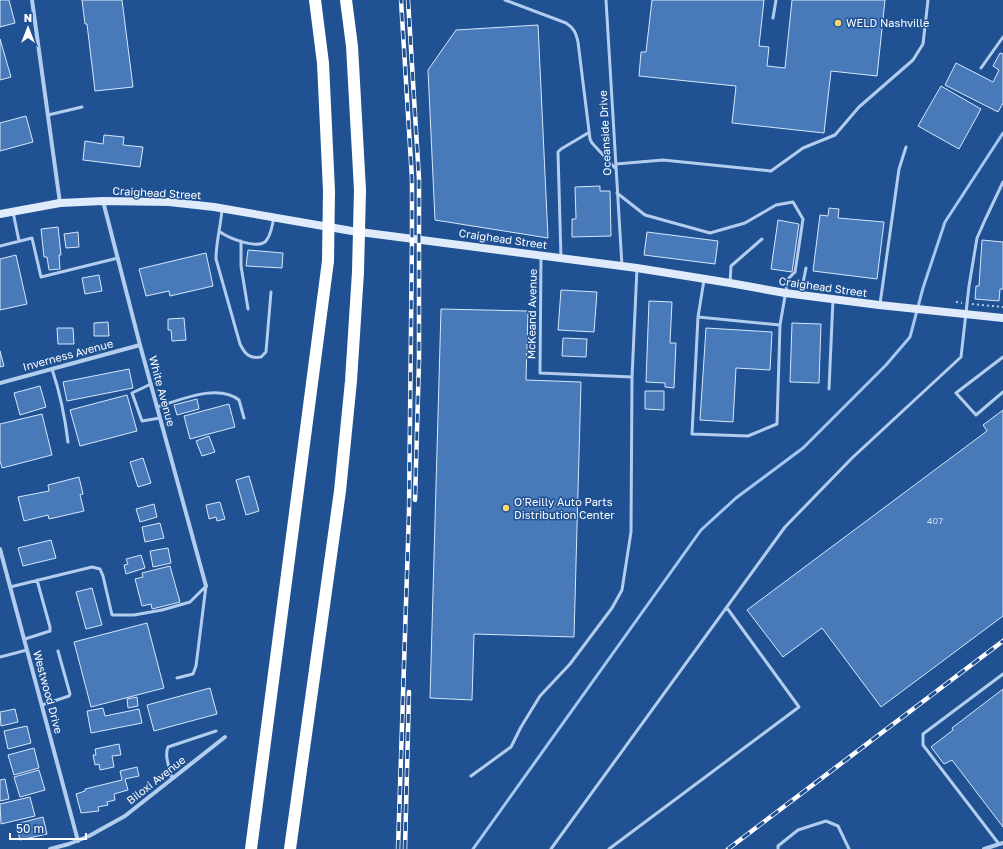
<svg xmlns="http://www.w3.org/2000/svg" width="1003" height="849" viewBox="0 0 1003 849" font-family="'Golos Text',sans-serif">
	<rect width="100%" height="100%" fill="#1f5193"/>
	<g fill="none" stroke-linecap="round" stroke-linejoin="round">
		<!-- stream -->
		<path stroke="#a6c7ef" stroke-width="3" d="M473,849L701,530L736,498L803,448L886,365L910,337L923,288L945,222L1003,133"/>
	</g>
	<!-- building -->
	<path fill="#487aba" stroke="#d8e7fa" d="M0,0H9L15,23L0,27Z
		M82,0H122L133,87L95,91L87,24H85Z
		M652,0H764L759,46L769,47L767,66L785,68L792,0H885L877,76L831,71L824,133L732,123L736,86L639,76L641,52H646Z
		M538,25L548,238L435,220L428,70L456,30Z
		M0,39L11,77L0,80Z
		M1000,53L1003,54V103L998,112L945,85L956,63L993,82L999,70L993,66Z
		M941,86L981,109L959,149L918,126Z
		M26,116L33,142L0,151V123Z
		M104,135L124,137L123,145L143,147L140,167L83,160L85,141L103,144Z
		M600,186V191H610L611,236L572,237V219H576L575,187Z
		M829,208L839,209L838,218L884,222L877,279L813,271L820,215L828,216Z
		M778,220L799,224L792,272L771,269Z
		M58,227L61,255H59L60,269L49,270L47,257H44L41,229Z
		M78,232L79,247L66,248L64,234Z
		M647,232L718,241L715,264L644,255Z
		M982,240L1003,242V289H1000L999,301L975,299L976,286H979Z
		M248,250L283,253L282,268L246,266Z
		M206,253L213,286L170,296L169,291L146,296L139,269Z
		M16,255L27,304L0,310V259Z
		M99,275L102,291L85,294L82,278Z
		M561,290L597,292L594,332L558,330Z
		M649,301L672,302L670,343H676L674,388L665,387V383L646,382Z
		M441,309L528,311L526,380L581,382L574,637L474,634L472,700L430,698Z
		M184,318L186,340L172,341L171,330H168V319Z
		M108,322L109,336H94V323Z
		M792,323L821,324L819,383L790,382Z
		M57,328H73L74,344H58Z
		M706,328L772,332L770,370L736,368L733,422L700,420Z
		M563,338L587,339L586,357L562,356Z
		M0,351L4,366L0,367Z
		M129,369L133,388L67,401L63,382Z
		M40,386L46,407L20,415L14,393Z
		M645,391H664V410L645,409Z
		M127,395L137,431L80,446L70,410Z
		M197,399L199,409L177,415L174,405Z
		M229,404L235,427L190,439L184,416Z
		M1003,410V616L881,707L822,628L783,657L747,610L987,431L983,425Z
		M42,414L52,455L2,468L0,461V424Z
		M209,436L215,452L202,456L196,441Z
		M143,458L151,483L138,487L130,462Z
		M249,476L259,511L246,515L236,480Z
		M79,477L83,494L80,495L84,511L49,519L48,515L24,521L18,497L49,491L48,485Z
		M220,502L225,519L217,521L216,517L209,519L206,505Z
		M154,504L157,517L140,522L136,509Z
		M160,523L164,538L145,542L142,527Z
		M51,540L56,558L23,566L18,548Z
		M168,548L171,563L153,567L150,551Z
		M141,555L145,568L126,574L124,565L128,564L126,559Z
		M170,566L180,602L152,609L151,604L142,606L135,579L143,577L142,573Z
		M92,588L102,625L86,629L76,592Z
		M147,623L164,688L91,707L74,642Z
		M210,688L217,714L154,731L147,705Z
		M1003,689V827L952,760L944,764L931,747L953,730L952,728Z
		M137,697L138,706L128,708L127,699Z
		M103,708L105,716L139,709L142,723L91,733L87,711Z
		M15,709L18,722L1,726L0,712Z
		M27,726L31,743L8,749L4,731Z
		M119,744L121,755L112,756L114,767L100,770L99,764L95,765L93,755H96L95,749Z
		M34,748L39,768L14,775L8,755Z
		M137,767L139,776L125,779L128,790L114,794L115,800L107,802L108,805L98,807L99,811L81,813L76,794L85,791V789L122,780L120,771Z
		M39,770L45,790L20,797L14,777Z
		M5,779L9,799L0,801V780Z
		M30,797L35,816L1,824L0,804Z
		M43,817L47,834L20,840L16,824Z"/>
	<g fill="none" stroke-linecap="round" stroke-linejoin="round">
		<!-- path -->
		<path stroke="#b2cdee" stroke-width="2" stroke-dasharray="2 3" stroke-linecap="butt" d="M956,302L962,303
			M972,304L1003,307"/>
		<!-- lane -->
		<path stroke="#b2cdee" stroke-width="3" d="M505,0L566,23C574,28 576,33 578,42L590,139L592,143L616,169
			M606,0L622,266
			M773,18L776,0
			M981,68L1003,37
			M48,115L82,107
			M616,164L663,160L771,171L803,148L835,135L859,107L913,60L923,44L928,0
			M617,193L645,215L710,233L745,223L776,205L793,202L803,219L795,272L788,279L780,325L777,424L748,436L692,434L698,317L704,280
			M222,209C221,225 216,242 216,259L240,344C245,354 249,359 261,357L266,352L271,292
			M13,212L19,241
			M220,232C229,238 255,249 265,242C271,237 272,225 274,218
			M241,241V266L248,309
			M0,246L32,238L41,277L118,258
			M541,256L540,373L632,377
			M561,258L558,152L561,149L588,133
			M730,283L731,266L762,239
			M801,293L806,268
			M880,304L899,169L906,147
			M698,317L780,325
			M1003,357L956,393L976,415L1003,392
			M52,369C60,393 65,417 68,442
			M151,384L132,393L142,421L160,418
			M829,389L833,299
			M157,407C180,400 218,383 239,400L244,418
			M10,587L92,567L100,569L103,576L112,615H134L162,610L190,602L206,586
			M25,639L50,631V627L37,580
			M0,657L27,650
			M177,678L193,674L196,666L206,586
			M42,705L69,696L70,694L58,651
			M471,776L511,747L521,727L540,696L570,664L612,608L622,590L631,532L632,377L637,268
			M172,779C170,769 164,756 168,747L216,731
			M999,844L923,745V734L1003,674
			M551,849L785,527L852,458L961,357L969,286L977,238L985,220L1003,182
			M609,849L799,707L727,608
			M778,849V846L798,830L826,821L838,826L849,849"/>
		<!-- street -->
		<path stroke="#b2cdee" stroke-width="4" d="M32,0L60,203
			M103,201L140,345L206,586
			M0,383L140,345
			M0,549L78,841
			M50,849L69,844L89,836L125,816L225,737
			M984,849L1003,843"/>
		<!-- secondary -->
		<path stroke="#dfeafa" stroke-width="8" d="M0,214L60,203L103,201L169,202L214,207L352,231L637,268L730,283L785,293L879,305L1003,318"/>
		<!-- highway -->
		<path stroke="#fff" stroke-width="12" d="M315,0L323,63L329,191
			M346,0L352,46L360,190
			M251,849L328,261
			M290,849L340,491L351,381L358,272"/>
		<!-- rail casing -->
		<g stroke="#fff" stroke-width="4.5">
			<path id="rail" d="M408,0L419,179V360L415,500
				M398,849L409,512L412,238V179L401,0
				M405,849L409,692
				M728,849L1003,641"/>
		</g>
		<!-- rail -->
		<use href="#rail" stroke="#1f5193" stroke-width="3" stroke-dasharray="9" stroke-linecap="butt"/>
		<!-- highway-bridge -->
		<path stroke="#fff" stroke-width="12" d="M328,261L329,191
			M358,272L360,190"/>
	</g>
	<!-- markers -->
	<g fill="#fcd572" stroke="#1f5193" stroke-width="1.5">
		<circle cx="838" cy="23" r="4"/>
		<circle cx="506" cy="508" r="4"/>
	</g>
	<g text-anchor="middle" stroke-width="3" stroke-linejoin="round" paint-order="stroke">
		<!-- number labels -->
		<g font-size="9" fill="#d1deee">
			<text x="935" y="524">407</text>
		</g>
		<!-- poi labels -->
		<g font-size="11" fill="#fff" stroke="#1f5193" text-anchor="start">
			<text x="846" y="27">WELD Nashville</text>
			<text x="514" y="506">O'Reilly Auto Parts<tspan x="514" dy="13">Distribution Center</tspan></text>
		</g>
		<!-- street labels -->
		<g font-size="11" fill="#fff" stroke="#1f5193">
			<text transform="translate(605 133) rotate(-93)" y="4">Oceanside Drive</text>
			<text transform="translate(157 193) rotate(3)" y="4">Craighead Street</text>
			<text transform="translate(503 239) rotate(8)" y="4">Craighead Street</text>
			<text transform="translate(823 287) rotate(8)" y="4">Craighead Street</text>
			<text transform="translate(532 314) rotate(-89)" y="4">McKeand Avenue</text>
			<text transform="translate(68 355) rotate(-15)" y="4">Inverness Avenue</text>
			<text transform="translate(162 391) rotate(75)" y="4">White Avenue</text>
			<text transform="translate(48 692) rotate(75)" y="4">Westwood Drive</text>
			<text transform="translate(156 780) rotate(-38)" y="4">Biloxi Avenue</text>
		</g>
	</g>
	<!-- north arrow -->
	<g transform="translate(28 28)" stroke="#1f5193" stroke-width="3" paint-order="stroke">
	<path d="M0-3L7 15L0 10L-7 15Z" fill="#ffffff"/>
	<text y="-6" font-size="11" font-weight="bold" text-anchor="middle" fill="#ffffff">N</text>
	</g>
	<!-- scale -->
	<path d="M10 833v6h76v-6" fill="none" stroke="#ffffff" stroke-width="2"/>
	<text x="16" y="833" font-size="12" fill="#ffffff" stroke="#1f5193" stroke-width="3" paint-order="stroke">50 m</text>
</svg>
